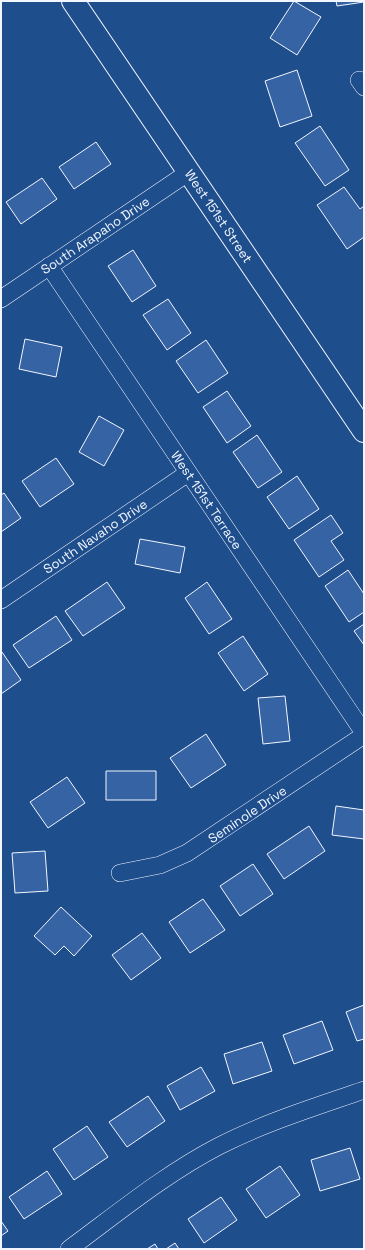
<svg xmlns="http://www.w3.org/2000/svg" width="365" height="1250" viewBox="0 0 365 1250" font-family="'Space Grotesk',sans-serif">
	<rect width="100%" height="100%" fill="#1f4e8c"/>
	<!-- building -->
	<path fill="#3563a3" stroke="#f2f6ff" d="M294,1L321,17L297,55L270,38Z
		M336,1H364V2L337,6Z
		M297,70L312,116L280,127L265,81Z
		M320,126L349,170L325,186L295,143Z
		M96,142L111,164L74,189L59,167Z
		M42,178L57,199L21,224L6,202Z
		M344,187L360,209L364,206V237L347,249L317,205Z
		M133,250L156,286L132,302L108,266Z
		M168,299L191,333L167,350L143,315Z
		M25,339L62,347L56,377L19,369Z
		M206,340L228,373L198,393L176,361Z
		M227,391L251,426L227,443L203,407Z
		M99,416L124,430L104,466L79,452Z
		M257,435L282,472L258,488L233,452Z
		M56,458L74,484L40,507L22,481Z
		M297,476L319,509L289,529L267,497Z
		M4,493L21,518L1,532V495Z
		M331,515L343,533L331,541L344,560L319,577L294,540Z
		M140,539L185,547L180,573L135,564Z
		M348,570L364,594V612L349,622L325,586Z
		M107,582L125,608L83,636L65,611Z
		M207,582L232,619L209,634L185,598Z
		M56,616L72,640L29,668L13,645Z
		M364,624V645L354,631Z
		M243,636L268,674L244,691L218,653Z
		M2,652L21,680L1,694V653Z
		M285,696L290,741L263,744L258,698Z
		M206,734L226,765L191,788L170,758Z
		M106,771H156V800H106Z
		M67,777L85,803L48,828L30,802Z
		M336,806L364,810V839L332,835Z
		M309,826L325,851L284,879L267,854Z
		M45,851L48,891L15,893L12,853Z
		M253,864L273,894L240,916L220,886Z
		M203,899L225,930L190,953L169,922Z
		M61,907L92,936L74,956L64,946L55,955L34,936Z
		M142,933L161,958L131,980L112,955Z
		M364,1005V1039L357,1041L346,1012Z
		M322,1021L333,1050L294,1064L283,1035Z
		M262,1042L272,1071L233,1084L224,1054Z
		M201,1067L215,1091L180,1110L167,1086Z
		M148,1096L165,1121L127,1147L109,1122Z
		M87,1126L108,1157L74,1180L53,1149Z
		M350,1148L360,1179L320,1191L311,1160Z
		M280,1166L300,1195L266,1218L246,1189Z
		M47,1171L62,1194L24,1219L9,1197Z
		M221,1197L237,1220L204,1243L188,1219Z
		M1,1221L8,1231L1,1236Z
		M175,1243L179,1249H166Z
		M155,1244L158,1249H147Z"/>
	<g fill="none" stroke-linecap="round" stroke-linejoin="round">
		<!-- minor casing -->
		<g stroke="#f2f6ff" stroke-width="18">
			<path id="minor" d="M359,80L364,87
				M49,266L364,733
				M1,299L189,172
				M1,600L188,473
				M120,873L160,865L187,853L364,735
				M69,1249C118,1213 165,1174 219,1146C266,1122 315,1107 364,1090"/>
		</g>
		<!-- primary casing -->
		<g stroke="#f2f6ff" stroke-width="24">
			<path id="primary" d="M73,1L364,431"/>
		</g>
		<!-- minor -->
		<use href="#minor" stroke="#1f4e8c" stroke-width="17"/>
		<!-- primary -->
		<use href="#primary" stroke="#1f4e8c" stroke-width="22"/>
	</g>
	<g text-anchor="middle" stroke-width="3" stroke-linejoin="round" paint-order="stroke">
		<!-- street labels -->
		<g font-size="13" fill="#f2f6ff" stroke="#1f4e8c">
			<text transform="translate(219 216) rotate(56)" y="5">West 151st Street</text>
			<text transform="translate(95 235) rotate(-34)" y="5">South Arapaho Drive</text>
			<text transform="translate(207 500) rotate(56)" y="5">West 151st Terrace</text>
			<text transform="translate(95 536) rotate(-34)" y="5">South Navaho Drive</text>
			<text transform="translate(247 814) rotate(-34)" y="5">Seminole Drive</text>
		</g>
	</g>
	<!-- border -->
	<rect width="365" height="1250" fill="none" stroke="#f2f6ff" stroke-width="4"/>
</svg>
